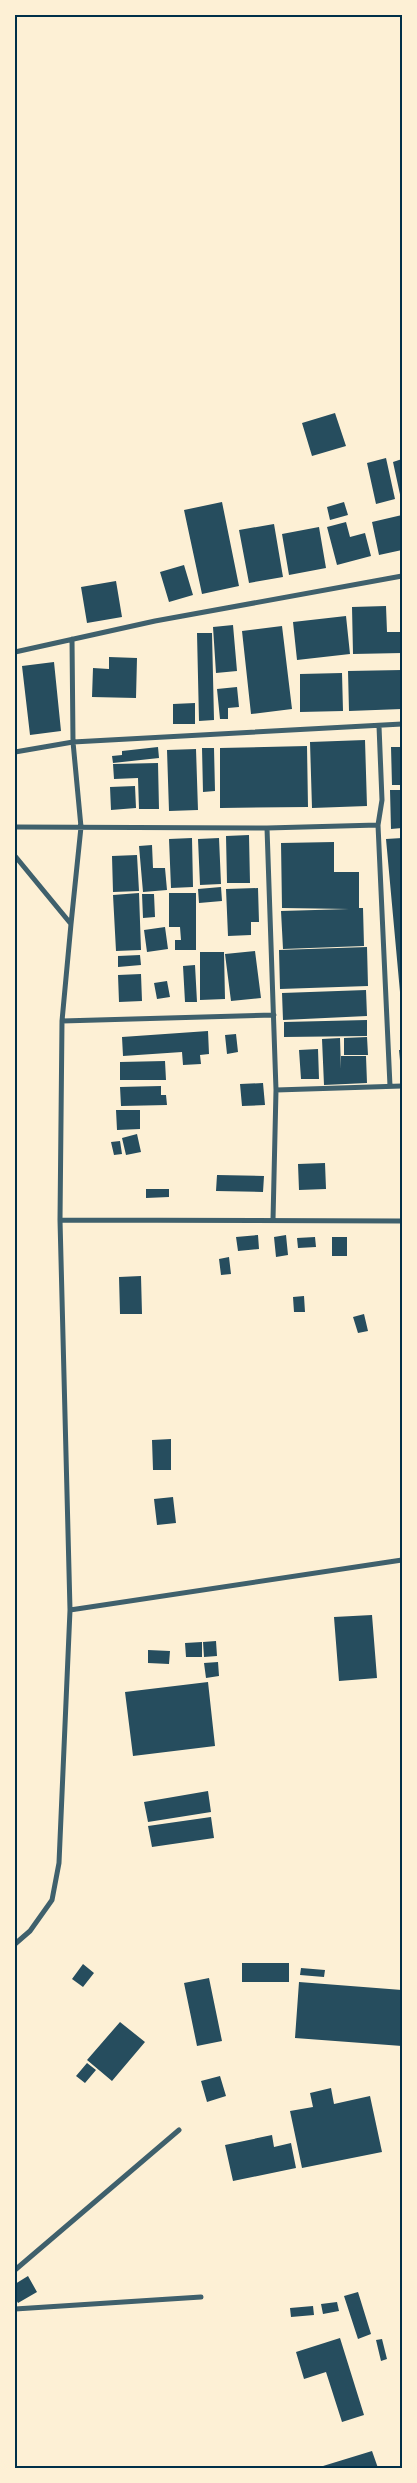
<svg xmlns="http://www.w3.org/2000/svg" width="417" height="2483" viewBox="0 0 417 2483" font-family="'Noto Sans',sans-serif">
	<rect width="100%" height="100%" fill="#fdf0d5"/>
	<!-- building -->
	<path fill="#264d5e" d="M335,413L346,446L312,456L302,423Z
		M386,458L395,499L376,504L367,463Z
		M402,459V499H401L393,462Z
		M222,502L239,586L202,594L184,510Z
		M344,502L348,515L330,520L327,507Z
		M402,515V550L379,555L372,522Z
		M346,522L350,537L365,533L371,556L337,565L327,527Z
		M274,524L283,577L249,583L239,530Z
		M319,527L326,568L289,575L282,534Z
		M184,565L193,595L169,602L160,572Z
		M116,581L122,617L87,623L81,587Z
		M386,606L387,632H402V653L353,654L352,607Z
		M346,616L350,654L297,660L293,622Z
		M233,625L237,671L216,673L213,627Z
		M282,626L292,709L251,714L242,631Z
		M197,633H212L214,720L199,721Z
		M109,657L137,658L136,698L92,697L93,668L109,669Z
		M54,662L61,731L30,735L22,666Z
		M402,670V709L349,711L348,671Z
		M342,673L343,711L300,712V674Z
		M237,687L239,707L228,708V719H220L217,689Z
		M195,703V724H173V704Z
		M365,740L367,806L312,808L310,742Z
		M307,746L308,807L220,808V748Z
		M158,747L159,758L113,763L112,756L122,755V751Z
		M391,747H402V785H392Z
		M202,748H214L215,791L203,792Z
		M196,749L198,810L169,811L167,750Z
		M158,763L159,809H139L138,778L114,779L113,764Z
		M135,786L136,808L111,810L110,787Z
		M390,790H402V828L391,829Z
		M249,835L250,883H227L226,836Z
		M192,838L193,887L171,888L169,839Z
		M219,838L221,884L200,885L198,839Z
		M402,838V1003H401L386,839Z
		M334,842V872H359V908H363L364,946L283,949L281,911L349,909L282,908L281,843Z
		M152,845L153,868H165L167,890L143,892L139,846Z
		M137,855L139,891L113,892L112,856Z
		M221,887L222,901L199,903L198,889Z
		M258,888L259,922H251V935L228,936L226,889Z
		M139,893L141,950L116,951L113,895Z
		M169,893H196V950H175V940H181L180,927H169Z
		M142,894H154L155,917L143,918Z
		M165,927L168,949L147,952L144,930Z
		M367,947L368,986L280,989L279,950Z
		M255,951L261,998L231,1001L225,954Z
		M200,952H224L225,999L200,1000Z
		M140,955L141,965L118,967V956Z
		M195,965L197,1002H185L183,966Z
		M141,974L142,1001L119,1002L118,975Z
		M167,981L170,997L157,999L154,983Z
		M366,990L367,1016L283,1020L282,993Z
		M367,1020V1036L284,1037V1022Z
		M208,1031L209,1054L200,1055L201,1064L183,1065L182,1052L123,1056L122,1037Z
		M236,1034L238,1052L227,1054L225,1035Z
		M367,1037L368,1055H344V1038Z
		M340,1038L341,1069V1056H366L367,1083L324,1085L322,1039Z
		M318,1049L319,1079H301L299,1050Z
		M399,1050H402V1071H401Z
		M165,1061L166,1080H120V1062Z
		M263,1083L265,1105L242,1106L240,1084Z
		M161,1086V1095H166L167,1105L121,1106L120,1087Z
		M116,1110H140V1129L117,1130Z
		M137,1134L141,1152L126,1155L122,1138Z
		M120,1141L122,1154L114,1155L111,1142Z
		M325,1163L326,1189L299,1190L298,1164Z
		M217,1175L264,1176L263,1192L216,1191Z
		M146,1189H169V1197L146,1198Z
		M258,1235L259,1249L238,1251L236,1237Z
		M286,1235L288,1255L276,1257L274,1237Z
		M315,1237L316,1247L298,1248L297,1238Z
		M332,1237H347V1256H332Z
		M229,1257L231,1274L221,1275L219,1259Z
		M141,1276L142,1314H120L119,1277Z
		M304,1296L305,1312H294L293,1297Z
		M364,1314L368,1331L358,1333L353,1317Z
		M171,1439V1470H153L152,1440Z
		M173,1497L176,1523L157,1525L154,1499Z
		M372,1615L377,1678L339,1681L334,1617Z
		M216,1641L217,1656L204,1657L203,1642Z
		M202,1642V1657H186L185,1643Z
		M148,1650L170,1651L169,1664L148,1663Z
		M218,1662L219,1676L206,1678L204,1663Z
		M208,1682L215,1746L133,1756L125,1692Z
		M208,1791L211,1812L148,1822L144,1802Z
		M211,1817L214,1838L152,1847L148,1826Z
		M242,1963H289V1982H242Z
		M83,1964L94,1973L83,1987L72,1979Z
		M301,1968L325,1970L324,1977L300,1975Z
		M209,1978L222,2041L197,2046L184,1983Z
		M299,1982L402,1990V2046L295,2038Z
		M120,2022L145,2042L112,2081L87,2060Z
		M87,2063L96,2070L85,2083L76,2076Z
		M220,2076L226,2096L207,2102L201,2081Z
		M331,2088L334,2104L370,2096L382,2152L302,2168L290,2111L313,2107L310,2093Z
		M272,2135L274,2147L291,2143L296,2168L233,2181L225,2145Z
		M28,2276L37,2292L18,2303L15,2298V2284Z
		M358,2292L371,2334L358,2339L344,2296Z
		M337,2302L339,2311L323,2314L321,2304Z
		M313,2306L314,2315L291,2317L290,2308Z
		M340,2338L364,2415L342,2422L326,2372L304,2379L296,2352Z
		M382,2339L387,2359L381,2361L376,2340Z
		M372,2451L378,2468H324L323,2466Z"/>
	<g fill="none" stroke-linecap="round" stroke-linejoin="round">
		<!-- minor -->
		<path stroke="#3f606c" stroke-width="5" d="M15,652L155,621L402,576
			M379,726L382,800L378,825L390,1086
			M15,752L73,742L402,724
			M15,827L267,828L378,825
			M267,828L276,1090L273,1220
			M15,856L71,924L62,1021L60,1220L70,1610L59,1863L52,1900L30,1931L15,1944
			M71,924L81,827L73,742L72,639
			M62,1021L274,1015
			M276,1090L402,1086
			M60,1220L402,1221
			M70,1610L402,1560
			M15,2270L179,2130
			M15,2309L201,2297"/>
	</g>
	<!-- border -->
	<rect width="417" height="2483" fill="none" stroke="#fdf0d5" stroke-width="32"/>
	<rect x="16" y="16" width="385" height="2451" fill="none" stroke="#003049" stroke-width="2"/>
</svg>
